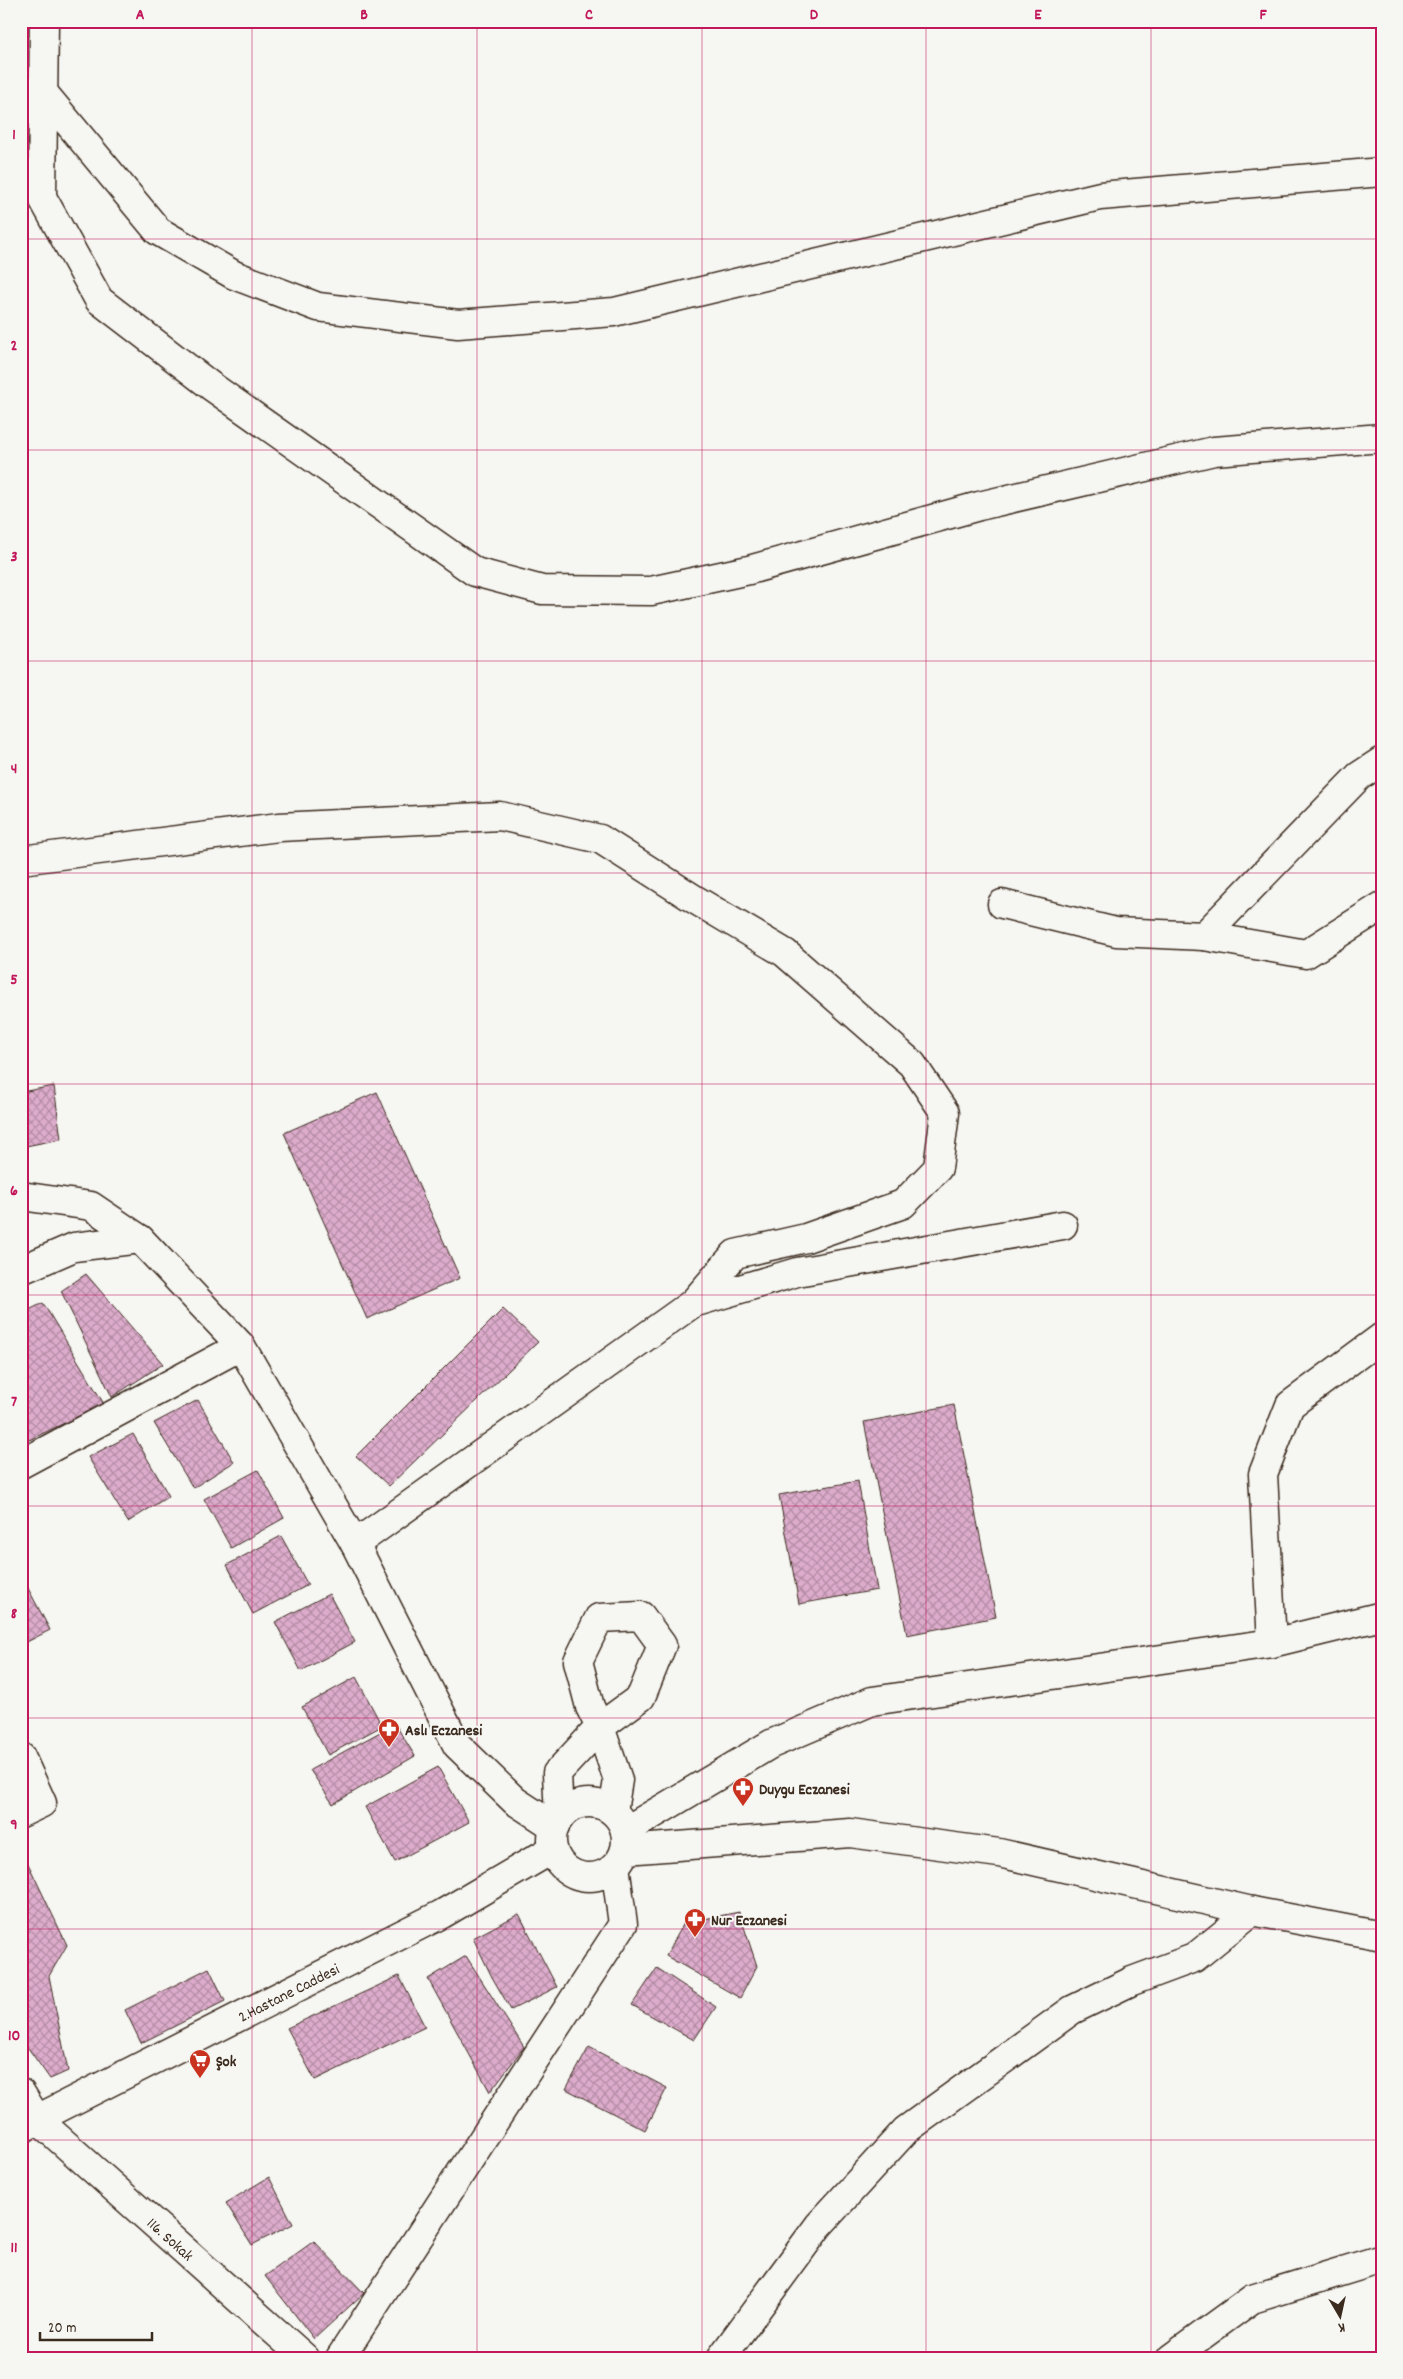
<svg xmlns="http://www.w3.org/2000/svg" width="1403" height="2379" viewBox="0 0 1403 2379" font-family="Dekko,sans-serif">
	<defs>
		<pattern id="building-cross-hatch" width="8" height="8" patternUnits="userSpaceOnUse" patternTransform="scale(1.25)"><rect width="8" height="8" fill="#ddaccc"/><path d="M0 0l8 8M0 8l8-8" fill="none" stroke="#b48ca5"/></pattern>
	</defs>
	<rect width="100%" height="100%" fill="#f6f6f2"/>
	<filter id="ink" filterUnits="userSpaceOnUse"><feTurbulence type="fractalNoise" baseFrequency=".02" numOctaves="2"/><feDisplacementMap in="SourceGraphic" scale="10" xChannelSelector="R" yChannelSelector="G"/><feConvolveMatrix kernelMatrix="1 2 1 2 8 2 1 2 1" color-interpolation-filters="sRGB"/></filter>
	<g filter="url(#ink)">
		<!-- building -->
		<path fill="url(#building-cross-hatch)" stroke="#3b2a1e" d="M54,1086L61,1139L21,1147V1092Z
			M377,1092L460,1278L367,1319L284,1133Z
			M86,1274L163,1364L112,1397L61,1291Z
			M43,1303L104,1404L21,1444V1374L29,1369L21,1352V1314Z
			M503,1309L538,1342L389,1486L356,1456Z
			M198,1400L234,1462L193,1488L154,1423Z
			M954,1405L996,1617L907,1635L864,1422Z
			M133,1434L169,1496L128,1522L88,1457Z
			M258,1470L284,1518L231,1548L204,1499Z
			M858,1481L877,1590L799,1604L779,1495Z
			M281,1536L308,1585L253,1614L227,1565Z
			M21,1575L50,1630L21,1645Z
			M329,1594L355,1642L301,1671L275,1622Z
			M356,1677L382,1726L328,1755L302,1707Z
			M395,1724L415,1756L333,1804L310,1770Z
			M438,1767L469,1822L395,1862L365,1807Z
			M21,1849L67,1945L49,1976L68,2071L50,2079L21,2038Z
			M739,1912L757,1966L740,1998L666,1956L684,1923Z
			M519,1914L557,1987L511,2010L492,1977L473,1938Z
			M466,1956L524,2047L490,2092L428,1979Z
			M209,1968L225,2001L141,2043L125,2010Z
			M657,1968L716,2007L694,2040L632,2005Z
			M399,1976L425,2027L315,2080L287,2028Z
			M589,2047L667,2088L645,2130L566,2089Z
			M269,2177L293,2224L252,2245L226,2203Z
			M314,2241L364,2293L314,2339L265,2276Z"/>
		<g fill="none" stroke-linecap="round" stroke-linejoin="round">
			<!-- minor casing -->
			<g stroke="#3b2a1e" stroke-width="31">
				<g id="minor">
					<path d="M44,21L42,197L99,300L211,386L475,572L542,590L651,591L749,570L979,506L1214,451L1382,438"/>
					<path d="M42,91L158,231L234,275L318,307L458,324L614,312L1100,196L1382,172"/>
					<path d="M21,860L279,827L500,816L600,839L694,899L785,953L912,1064L945,1113L938,1168L903,1204L806,1238L735,1254L693,1303L355,1544"/>
					<path d="M1002,904L1116,932L1204,936L1306,954L1382,906"/>
					<path d="M1204,936L1359,776L1382,761"/>
					<path d="M21,1196L91,1206L140,1239L241,1346L355,1544L457,1745L515,1801L555,1827"/>
					<path d="M21,1270L74,1247L140,1239"/>
					<path d="M693,1303L797,1272L1063,1225"/>
					<path d="M21,1464L241,1346"/>
					<path d="M1272,1643L1263,1474L1290,1405L1382,1337"/>
					<path d="M21,1757L42,1803L21,1813"/>
					<circle cx="589" cy="1840" r="37"/>
					<path d="M559,1819L557,1773L600,1727L590,1707L578,1661L599,1618L641,1616L662,1645L641,1697L600,1727L618,1780L613,1811"/>
					<path d="M625,1831L771,1744L872,1701L1272,1643L1382,1616"/>
					<path d="M625,1850L850,1833L999,1853L1252,1911L1382,1936"/>
					<path id="s1" d="M21,2093L37,2119L305,2358"/>
					<path id="s2" d="M21,2130L37,2119L442,1914L553,1849"/>
					<path d="M340,2358L623,1924L615,1866"/>
					<path d="M721,2358L819,2225L906,2130L1072,2010L1132,1981L1194,1958L1252,1911"/>
					<path d="M1171,2358L1252,2299L1382,2259"/>
				</g>
			</g>
			<!-- minor -->
			<use href="#minor" stroke="#f6f6f2" stroke-width="28"/>
		</g>
	</g>
	<!-- grid -->
	<path fill="none" stroke="#c2185b" stroke-width="1" stroke-opacity="0.55" d="M252,21V2358M477,21V2358M702,21V2358M926,21V2358M1151,21V2358M21,239H1382M21,450H1382M21,661H1382M21,873H1382M21,1084H1382M21,1295H1382M21,1506H1382M21,1718H1382M21,1929H1382M21,2140H1382"/>
	<!-- icons -->
	<defs>
		<g id="pharmacy-pin" transform="scale(1.125)"><path d="M0 17L-7.5 6A9.5 9.5 0 1 1 7.5 6Z" fill="#c8321e" stroke="#f6f6f2"/><path d="M-2-6h4v4h4v4h-4v4h-4v-4h-4v-4h4Z" fill="#fff"/></g>
		<g id="supermarket-pin" transform="scale(1.125)"><path d="M0 17L-7.5 6A9.5 9.5 0 1 1 7.5 6Z" fill="#c8321e" stroke="#f6f6f2"/><path d="M-6-5.5h2.5l.6 2H6L4.5 2H-2.5L-4.4-4H-6ZM-1.5 3.2a1.3 1.3 0 1 0 .1 0ZM3 3.2a1.3 1.3 0 1 0 .1 0Z" fill="#fff"/></g>
	</defs>
	<g fill-rule="evenodd">
		<use href="#pharmacy-pin" x="389" y="1729"/>
		<use href="#pharmacy-pin" x="743" y="1788"/>
		<use href="#pharmacy-pin" x="695" y="1919"/>
		<use href="#supermarket-pin" x="200" y="2060"/>
	</g>
	<g text-anchor="middle" stroke-width="4" stroke-linejoin="round" paint-order="stroke">
		<!-- poi labels -->
		<g font-size="16" font-weight="bold" fill="#3b2a1e" stroke="#f6f6f2" text-anchor="start">
			<text x="405" y="1735">Aslı Eczanesi</text>
			<text x="759" y="1794">Duygu Eczanesi</text>
			<text x="711" y="1925">Nur Eczanesi</text>
			<text x="216" y="2066">Şok</text>
		</g>
		<!-- street labels -->
		<g font-size="16" fill="#3b2a1e" stroke="#f6f6f2">
			<text dy="6" stroke="none"><textPath href="#s2" startOffset="301">2.Hastane Caddesi</textPath></text>
			<text dy="6" stroke="none"><textPath href="#s1" startOffset="210">116. Sokak</textPath></text>
		</g>
	</g>
	<!-- margin -->
	<rect width="1403" height="2379" fill="none" stroke="#f6f6f2" stroke-width="55"/>
	<!-- north arrow -->
	<g transform="translate(1340 2316) rotate(171)" stroke="#f6f6f2" stroke-width="4" paint-order="stroke">
	<path d="M0-4L9 19L0 12L-9 19Z" fill="#3b2a1e"/>
	<text y="-8" font-size="14" font-weight="bold" text-anchor="middle" fill="#3b2a1e">K</text>
	</g>
	<!-- scale -->
	<path d="M40 2332v8h112v-8" fill="none" stroke="#3b2a1e" stroke-width="2.5"/>
	<text x="48" y="2332" font-size="15" fill="#3b2a1e" stroke="#f6f6f2" stroke-width="4" paint-order="stroke">20 m</text>
	<rect x="28" y="28" width="1348" height="2324" fill="none" stroke="#c2185b" stroke-width="2"/>
	<g font-size="16" text-anchor="middle" font-weight="bold" fill="#c2185b">
		<text x="140" y="19">A</text>
		<text x="364" y="19">B</text>
		<text x="589" y="19">C</text>
		<text x="814" y="19">D</text>
		<text x="1038" y="19">E</text>
		<text x="1263" y="19">F</text>
		<text x="14" y="139">1</text>
		<text x="14" y="350">2</text>
		<text x="14" y="561">3</text>
		<text x="14" y="773">4</text>
		<text x="14" y="984">5</text>
		<text x="14" y="1195">6</text>
		<text x="14" y="1406">7</text>
		<text x="14" y="1618">8</text>
		<text x="14" y="1829">9</text>
		<text x="14" y="2040">10</text>
		<text x="14" y="2252">11</text>
	</g>
</svg>
